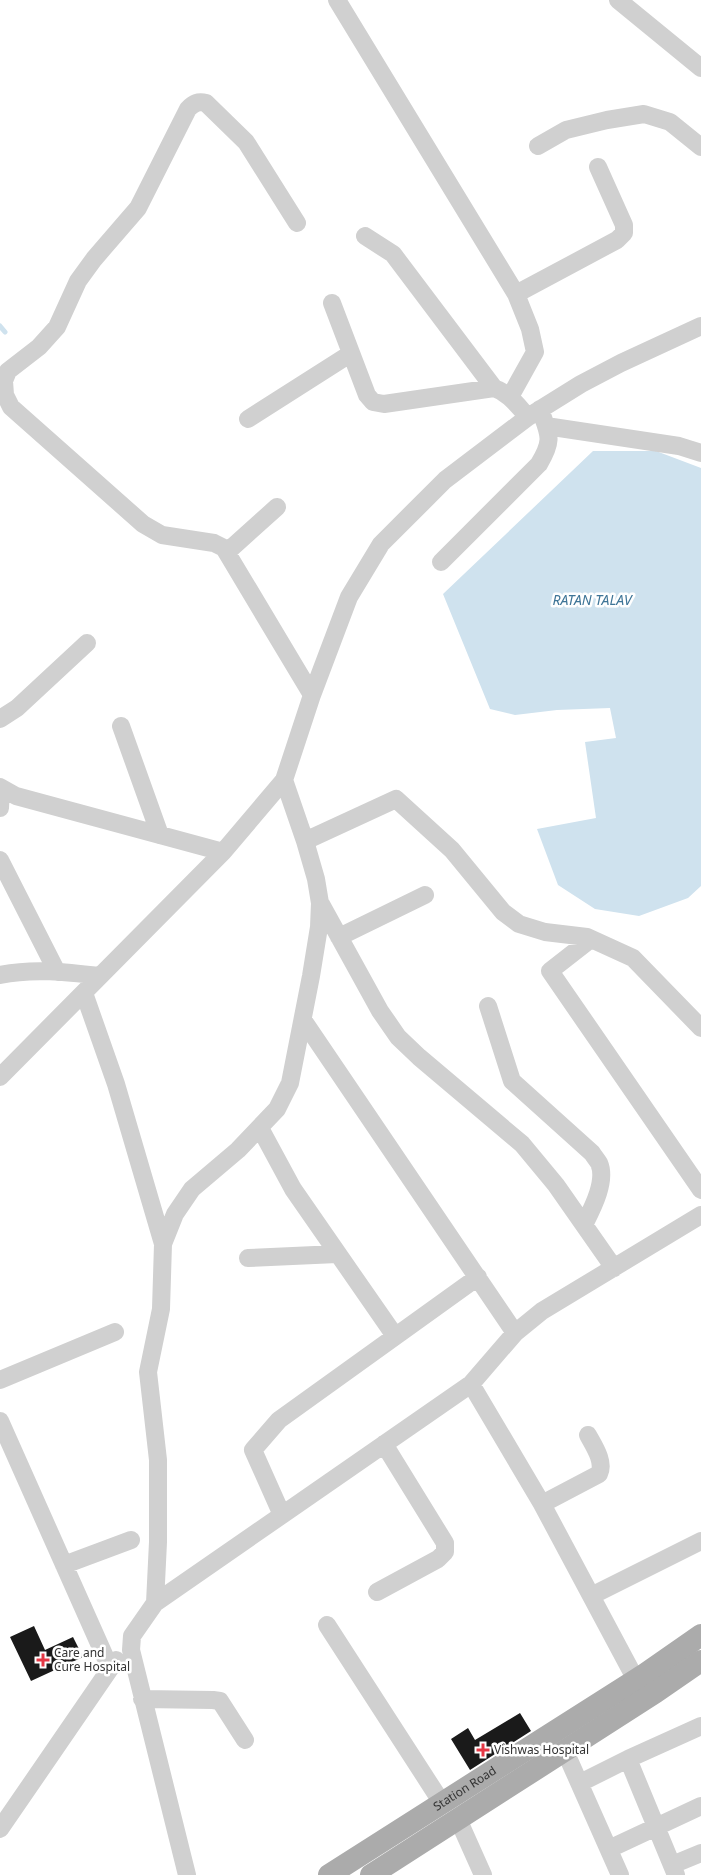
<svg xmlns="http://www.w3.org/2000/svg" width="701" height="1875" viewBox="0 0 701 1875" font-family="'Noto Sans',sans-serif">
	<rect width="100%" height="100%" fill="#fff"/>
	<!-- water -->
	<path fill="#cfe2ee" d="M593,451H656L701,468V886L688,898L639,916L595,909L558,885L537,829L596,818L585,742L616,738L610,708L557,710L515,715L490,709L443,594Z"/>
	<g fill="none" stroke-linecap="round" stroke-linejoin="round">
		<!-- stream -->
		<path stroke="#cfe2ee" stroke-width="5" d="M0,326L5,332"/>
	</g>
	<!-- building -->
	<path fill="#1a1a1a" d="M34,1626L45,1650L73,1637L83,1657L31,1681L10,1637Z
		M520,1713L531,1731L470,1770L451,1739L468,1728L475,1740Z"/>
	<g fill="none" stroke-linecap="round" stroke-linejoin="round">
		<!-- minor -->
		<path stroke="#d0d0d0" stroke-width="18" d="M337,0L516,294L530,329L535,352L510,397
			M618,0L701,68
			M538,146L566,130L607,120L644,114L670,122L701,147
			M297,223L246,142L206,103C198,101 194,103 188,109L138,208L94,259L78,281L57,327L39,347L8,371L4,381L5,395L11,407L143,524L162,535L214,543L224,548L312,695
			M365,236L393,254L494,388
			M516,294L617,240L624,233V225L598,167
			M332,303L367,395L373,402L384,404L494,388C509,393 517,405 528,417
			M248,419L350,354
			M546,426L679,446L701,453
			M227,552L277,507
			M441,562L539,464C554,439 549,435 540,409
			M0,719L17,708L87,643
			M121,726L160,835
			M0,787L16,796L223,852
			M0,808L1,788
			M305,841L396,799L452,850L503,912L519,924L545,932L587,937L633,958L701,1028
			M0,860L57,972
			M321,904L380,1011L398,1037L419,1057L522,1144L556,1185L614,1268
			M339,937L425,895
			M591,939L550,971L701,1190
			M0,975C33,968 67,972 100,976
			M84,993L116,1084L163,1244
			M488,1006L512,1081L592,1153C594,1156 597,1160 599,1163C607,1181 592,1209 584,1225
			M303,1020L515,1333
			M0,1077L223,852L284,780L312,695L349,597L381,544L445,480L528,417L581,384L621,363L701,326
			M260,1128L293,1189L395,1336
			M248,1258L337,1254
			M0,1380L115,1332
			M471,1384L542,1504L636,1680
			M0,1421L110,1668
			M542,1504L599,1474C605,1462 594,1446 588,1435
			M282,1515L253,1450L279,1420L478,1277
			M64,1565L131,1540
			M377,1592L438,1559L445,1552V1543L384,1444
			M591,1596L701,1541
			M155,1603L471,1384L515,1333L542,1311L701,1215
			M327,1625L442,1803
			M142,1699L213,1700L220,1701L245,1740
			M565,1751L620,1875
			M628,1759L676,1875
			M580,1783L628,1759L701,1726
			M458,1819L483,1875
			M0,1829L116,1660
			M609,1849L701,1806
			M672,1865L701,1853
			M187,1875L131,1650L132,1636L155,1603L158,1542V1460L148,1372L161,1309L163,1244L175,1214L192,1189L238,1150L277,1109L290,1083L311,976L319,927L320,903L316,879L305,841L284,780"/>
		<!-- major -->
		<g stroke="#ababab" stroke-width="22">
			<path id="s1" d="M329,1875L645,1674L701,1635"/>
			<path d="M371,1875L656,1692L701,1661"/>
		</g>
	</g>
	<!-- markers -->
	<g fill="#e63946" stroke="#fff" stroke-width="2">
		<path d="M40.5 1652.5h5v5h5v5h-5v5h-5v-5h-5v-5h5z"/>
		<path d="M480.5 1742.5h5v5h5v5h-5v5h-5v-5h-5v-5h5z"/>
	</g>
	<g text-anchor="middle" stroke-width="5" stroke-linejoin="round" paint-order="stroke">
		<!-- poi labels -->
		<g font-size="12" fill="#333" stroke="#fff" text-anchor="start">
			<text x="54" y="1657">Care and<tspan x="54" dy="14">Cure Hospital</tspan></text>
			<text x="494" y="1754">Vishwas Hospital</text>
		</g>
		<!-- street labels -->
		<g font-size="12" fill="#333" stroke="#fff">
			<text dy="4" stroke="none"><textPath href="#s1" startOffset="161">Station Road</textPath></text>
		</g>
		<!-- water labels -->
		<g font-size="14" font-style="italic" fill="#3f7597" stroke="#fff">
			<text x="592" y="605">RATAN TALAV</text>
		</g>
	</g>
</svg>
